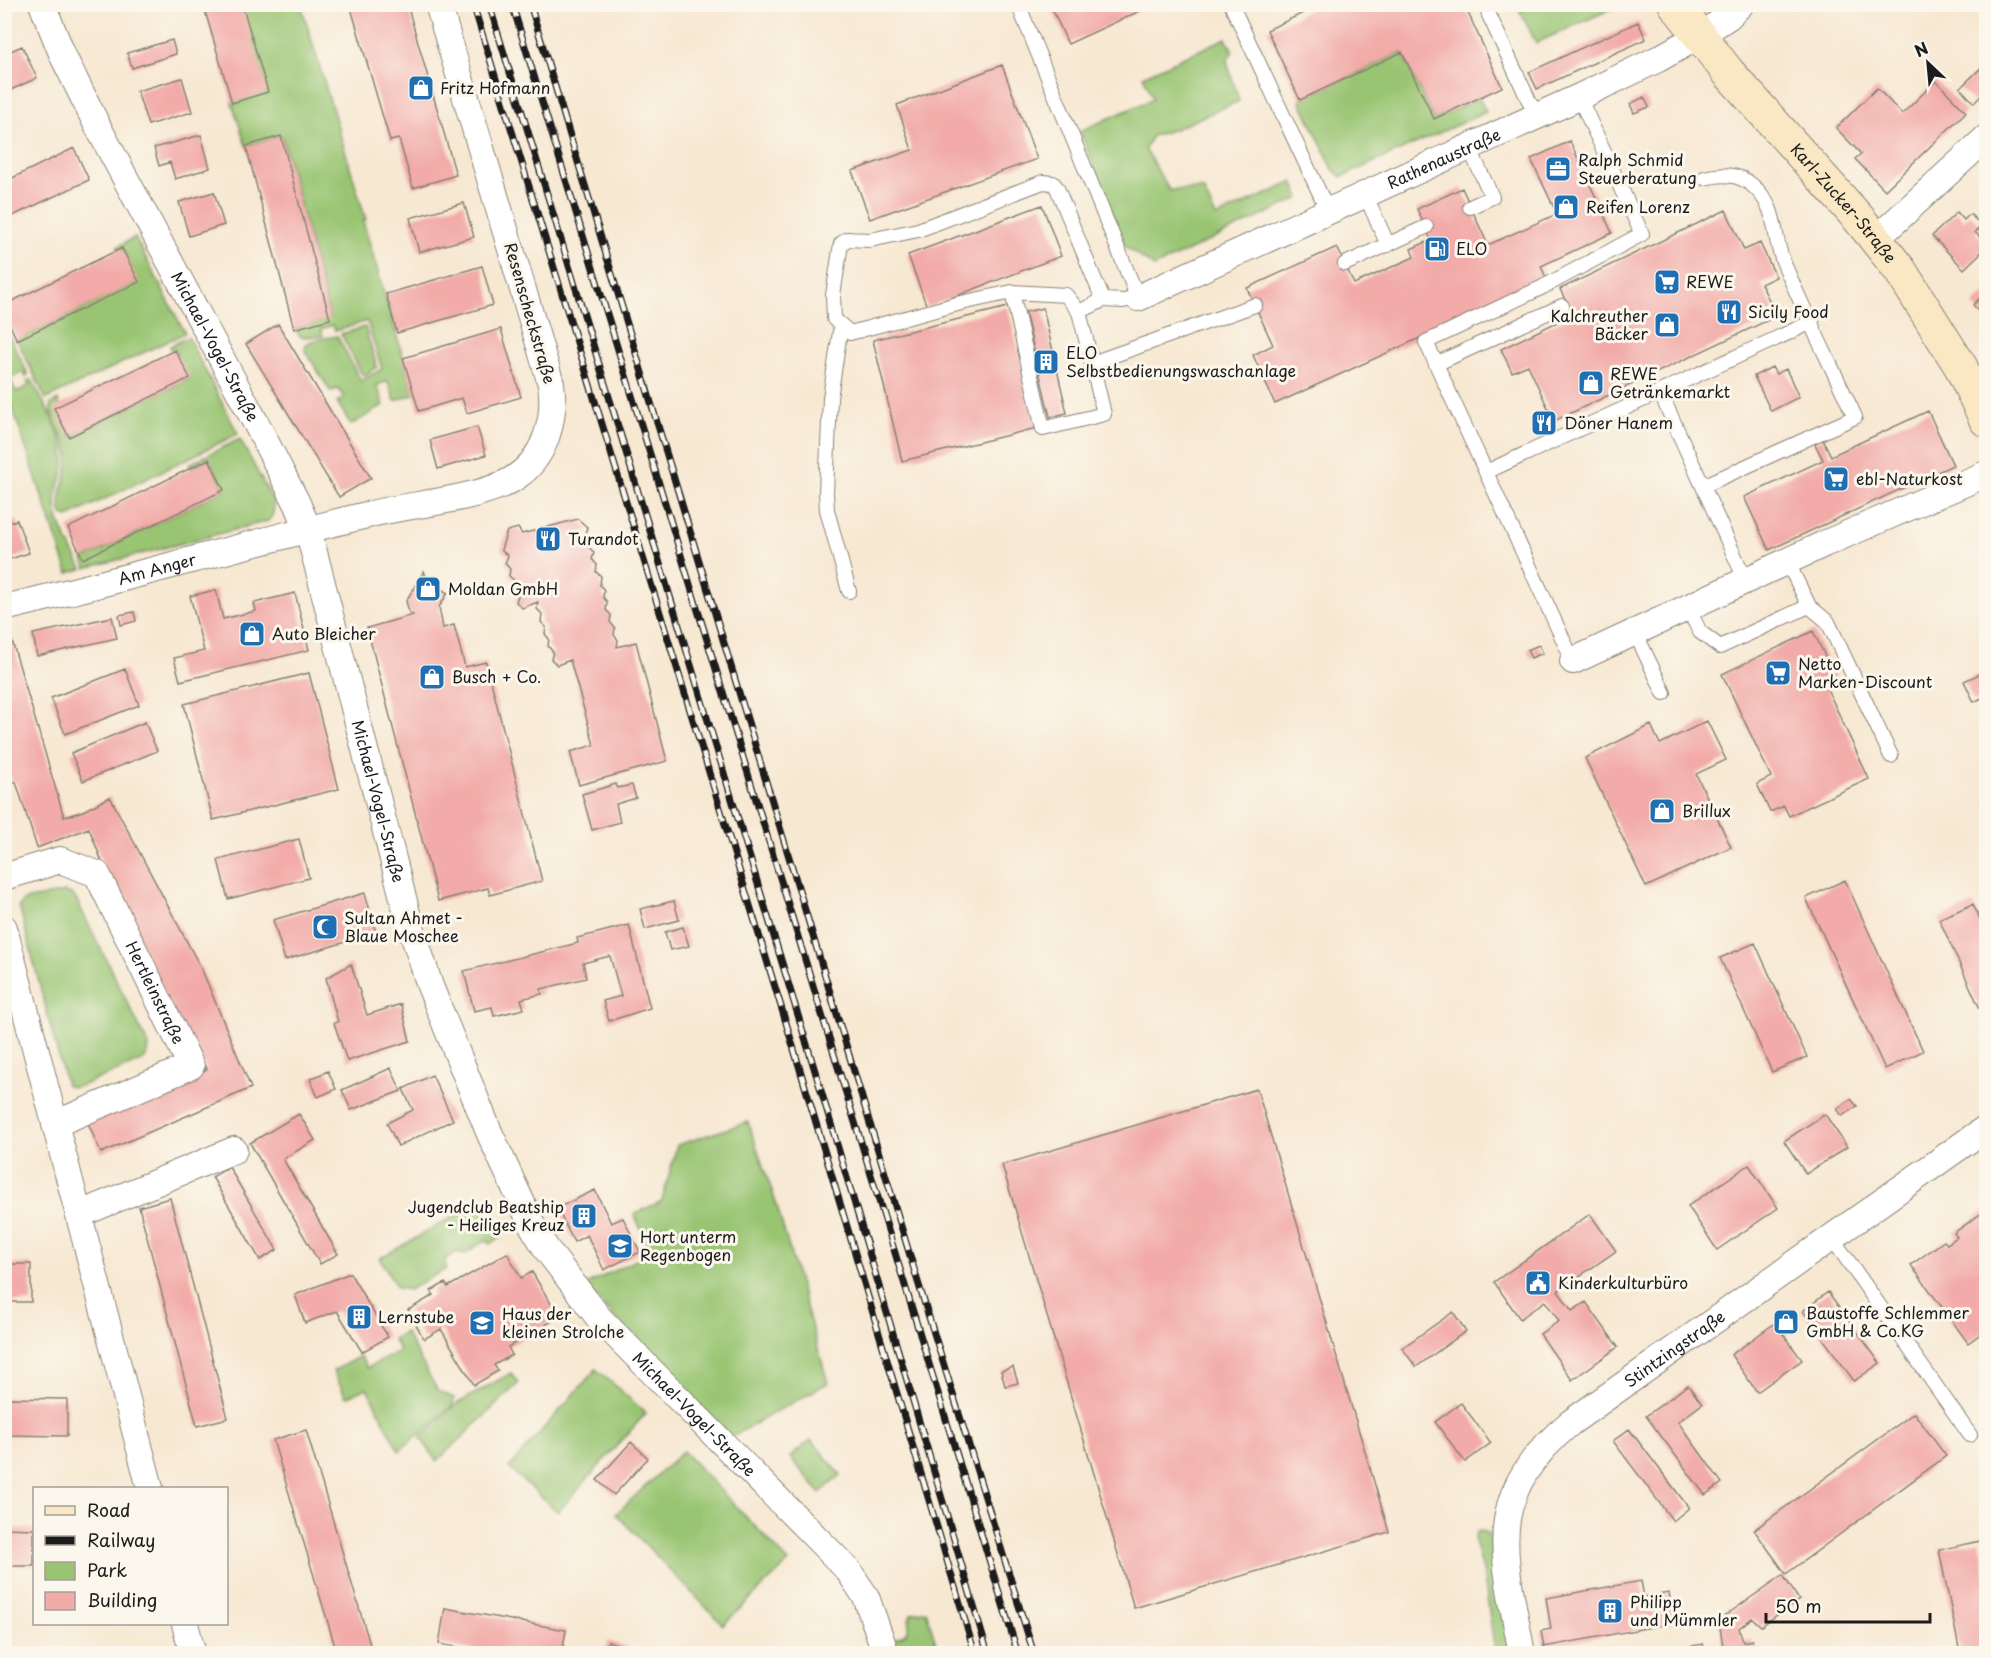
<svg xmlns="http://www.w3.org/2000/svg" width="1991" height="1658" viewBox="0 0 1991 1658" font-family="'Playpen Sans',sans-serif">
	<rect width="100%" height="100%" fill="#fbf7ec"/>
	<filter id="ink" filterUnits="userSpaceOnUse"><feTurbulence type="fractalNoise" baseFrequency=".0167" numOctaves="2"/><feDisplacementMap in="SourceGraphic" scale="12" xChannelSelector="R" yChannelSelector="G"/><feConvolveMatrix kernelMatrix="1 2 1 2 8 2 1 2 1" color-interpolation-filters="sRGB"/></filter>
	<filter id="wash" filterUnits="userSpaceOnUse"><feTurbulence type="fractalNoise" baseFrequency=".008" numOctaves="4" result="noise"/><feDisplacementMap in="SourceGraphic" scale="24" xChannelSelector="R" yChannelSelector="G"/><feGaussianBlur stdDeviation="1.35" result="paint"/><feColorMatrix in="noise" values="0 0 0 0 0 0 0 0 0 0 0 0 0 0 0 0 0 1.4 0 .05"/><feComposite in="paint" operator="in"/></filter>
	<g filter="url(#wash)">
		<rect width="100%" height="100%" fill="#f7e8d2"/>
		<!-- green -->
		<path fill="#99c572" stroke="#5a7047" stroke-width="1.5" d="M242,5H301L366,220L363,221L414,394L395,401L388,381L377,385L384,405L351,425L337,402L344,398L338,388L331,392L305,351L306,344C314,338 326,339 337,336L361,381L382,369L367,321L335,331L333,325L321,329L323,336L301,337L294,329L330,318L282,136L246,146L232,103Z
			M1517,5H1620L1536,43Z
			M1226,38L1233,51L1227,61L1239,101L1172,130L1152,136L1145,149L1169,190L1203,189L1216,217L1293,182L1300,198L1154,267L1125,246L1080,131L1153,99L1143,76Z
			M1402,52L1434,119L1479,98L1486,112L1341,177L1333,169L1300,100Z
			M135,237L185,333L46,399L17,340L138,282L122,248L119,250L117,247Z
			M4,325L28,374L26,377L23,372L10,379L16,392L29,386L27,381L32,380C43,403 60,428 64,453C67,472 56,486 56,504C55,522 74,552 82,569L68,573L5,386Z
			M365,327L377,367L363,376L341,334Z
			M188,337L238,434L68,517L62,515C55,497 70,476 68,456C67,439 48,418 51,404L58,400L69,437L189,379L175,350L172,351L170,346Z
			M240,439L274,503L273,514L268,521L86,568L83,559L224,490L209,459L191,468L189,464Z
			M65,892L72,894L77,901L149,1046L148,1053L144,1060L81,1086L71,1087L66,1085L19,906L24,900Z
			M748,1122L776,1203L828,1383L731,1437L584,1286L651,1252L634,1214L662,1201L677,1145Z
			M481,1201L501,1238L490,1244L487,1239L465,1254L457,1252L445,1259L446,1269L409,1290L397,1288L380,1258Z
			M405,1332L438,1391L454,1398L453,1405L399,1451L367,1388L346,1397L333,1371L360,1356L367,1368L400,1351L393,1339Z
			M596,1369L646,1413L558,1512L509,1468Z
			M511,1373L519,1383L437,1461L420,1437L458,1403Z
			M811,1440L841,1475L820,1493L790,1457Z
			M683,1451L789,1562L723,1625L616,1514Z
			M1481,1531L1485,1532L1491,1538L1512,1653H1495L1483,1570L1474,1538L1477,1532Z
			M926,1610L939,1653H897L892,1640C918,1629 903,1632 911,1614Z"/>
		<g id="blocks">
			<!-- building -->
			<path fill="#f2aba8" d="M203,4H242L268,92L232,103Z
				M354,4H407L456,175L413,188L399,139L390,141L351,8L355,7Z
				M1050,4H1155L1068,44Z
				M1322,4H1464L1502,87L1434,119L1402,52L1300,100L1267,30Z
				M1638,22L1646,39L1537,89L1529,72Z
				M172,40L176,54L132,68L127,53Z
				M22,46L37,78L4,93V54Z
				M1002,65L1037,159L870,219L852,171L912,150L897,105Z
				M1983,66L1986,70V91L1974,103L1960,88Z
				M182,78L192,112L148,125L137,91Z
				M1936,81L1966,112L1885,190L1855,159L1861,154L1836,128L1877,88L1902,114Z
				M1644,97L1649,107L1634,113L1630,104Z
				M201,135L210,168L175,179L170,162L159,166L154,148Z
				M281,136L330,319L294,329L246,146Z
				M1570,141L1612,233L1541,266L1547,280L1275,404L1253,355L1273,345L1247,288L1337,247L1354,284L1414,257L1411,249L1431,240L1417,209L1462,188L1488,245L1557,214L1531,159Z
				M74,148L89,180L4,220V182Z
				M214,192L224,225L189,236L179,202Z
				M464,203L474,237L419,252L410,218Z
				M1042,205L1061,256L927,307L908,255Z
				M1726,210L1744,250L1760,243L1776,277L1761,284L1777,316L1554,421L1528,365L1512,372L1501,349L1572,315L1560,289Z
				M1957,212L1964,220L1970,214L1982,226L1975,232L1986,244V248L1964,269L1932,236Z
				M122,248L139,282L17,340L4,313V305Z
				M482,266L493,305L397,333L386,294Z
				M1986,292V319L1973,305Z
				M1008,307L1037,428L902,461L873,340Z
				M1043,308L1067,413L1050,417L1025,312Z
				M278,324L371,478L339,497L246,344Z
				M501,329L521,397L467,413L462,398L419,411L403,358Z
				M175,350L190,378L69,437L54,408Z
				M1772,367L1776,374L1786,369L1799,397L1771,411L1754,376Z
				M1928,411L1953,465L1769,550L1744,497L1823,460L1814,442L1822,438L1831,456Z
				M1549,416L1552,423L1539,429L1536,422Z
				M477,427L486,455L438,469L430,440Z
				M209,459L224,490L83,559L68,528Z
				M578,519L587,527L585,534L590,540L589,547L594,553L592,559L597,565L596,572L601,576L600,585L604,590L603,597L607,602L606,610L611,615L610,622L615,628L614,635L618,640L617,647L636,642L667,761L579,785L570,752L594,745L570,660L557,665L551,659L553,652L548,646L549,639L545,634L546,627L541,622L542,614L537,609L538,602L522,608L516,602L518,595L513,588L515,581L509,576L510,569L505,563L508,556L501,550L507,531L518,528L522,534Z
				M17,520L29,553L4,561V524Z
				M424,571L427,581L448,593L439,607L443,628L454,625L465,667L486,662L542,881L490,895L488,888L438,901L367,628L413,615L409,612L406,601Z
				M216,590L223,619L256,611L254,603L295,593L309,650L180,681L174,658L204,651L190,596Z
				M134,612L136,621L121,625L119,615Z
				M112,617L117,638L37,656L33,634Z
				M1813,631L1836,679L1825,684L1869,779L1789,816L1784,806L1770,812L1757,784L1771,777L1722,674Z
				M12,641L64,817L83,811L110,797L202,970L251,1088L101,1153L88,1123L178,1084L207,1069L191,1046L107,875L89,828L37,848L16,782H12L4,754V643Z
				M1539,645L1543,653L1531,658L1527,650Z
				M125,669L139,705L65,734L51,698Z
				M1986,671V696L1974,702L1964,681Z
				M309,673L339,789L213,820L184,704Z
				M1707,721L1726,760L1696,774L1731,847L1646,887L1585,758L1651,725L1660,744Z
				M145,722L157,751L83,781L71,753Z
				M616,784L617,788L632,785L636,798L616,804L620,822L592,830L582,794Z
				M299,839L309,878L228,899L218,860Z
				M1845,880L1923,1051L1885,1069L1806,898Z
				M365,893L376,933L285,960L273,920Z
				M674,901L679,920L645,929L640,909Z
				M1973,904L1986,933V1022L1939,919Z
				M629,925L650,1008L609,1021L603,1001L621,996L610,956L583,963L586,978L541,989L542,994L521,999L524,1009L494,1016L492,1007L474,1011L464,971L578,943L577,938Z
				M683,927L689,946L670,950L665,932Z
				M1755,943L1807,1057L1772,1072L1720,958Z
				M351,964L367,1015L401,1004L410,1041L347,1061L334,1023L338,1022L326,978Z
				M391,1068L401,1091L351,1110L342,1090Z
				M328,1071L336,1089L318,1097L310,1079Z
				M432,1075L453,1120L398,1146L387,1123L413,1110L403,1089Z
				M1257,1089L1389,1532L1134,1608L1002,1165Z
				M1851,1099L1857,1106L1842,1116L1837,1109Z
				M299,1114L315,1140L283,1159L338,1254L320,1264L250,1143Z
				M1825,1114L1847,1147L1806,1174L1784,1141Z
				M1749,1165L1778,1208L1717,1250L1688,1206Z
				M229,1167L277,1250L260,1260L212,1177Z
				M595,1190L611,1223L623,1218L640,1252L604,1270L587,1235L574,1242L557,1208Z
				M170,1198L228,1418L197,1426L139,1207Z
				M1986,1210V1330L1968,1343L1911,1265L1944,1241L1947,1244L1957,1237L1954,1233Z
				M1590,1214L1616,1251L1558,1291L1572,1311L1586,1302L1618,1347L1572,1380L1540,1334L1559,1321L1545,1301L1520,1319L1494,1282Z
				M507,1253L521,1278L532,1272L559,1317L508,1347L512,1355L494,1365L498,1371L474,1385L441,1329L424,1339L408,1310L434,1295L431,1291L445,1283L448,1287Z
				M4,1264H31V1302H4Z
				M350,1273L388,1337L362,1352L337,1311L305,1323L295,1295Z
				M1828,1292L1880,1363L1854,1381L1803,1311Z
				M1453,1312L1466,1331L1416,1367L1402,1348Z
				M1775,1323L1802,1360L1757,1392L1731,1355Z
				M1013,1367L1018,1383L1005,1386L1001,1371Z
				M1688,1385L1702,1404L1678,1422L1722,1483L1705,1495L1646,1416Z
				M4,1398L67,1399V1436L4,1435Z
				M1461,1403L1491,1443L1465,1462L1435,1422Z
				M1914,1413L1946,1456L1786,1574L1754,1530Z
				M1629,1429L1689,1508L1673,1521L1613,1441Z
				M306,1430L371,1648L352,1653H337L273,1440Z
				M631,1442L648,1458L614,1495L597,1480Z
				M4,1528L34,1529V1566H4Z
				M1980,1541L1986,1573V1653H1960L1939,1550Z
				M1783,1575L1799,1600L1761,1626L1752,1618L1739,1628L1743,1642L1752,1640L1755,1653H1724L1719,1620Z
				M1641,1581L1644,1597L1669,1593L1674,1623L1544,1647L1541,1631L1551,1629L1546,1598Z
				M445,1608L566,1630L562,1653H491L439,1644Z
				M608,1641L643,1653H604Z
				M1703,1644L1705,1653H1657V1652Z"/>
		</g>
	</g>
	<g filter="url(#ink)">
		<use href="#blocks" fill-opacity="0" stroke="#8a8277" stroke-width="1.5"/>
		<g fill="none" stroke-linecap="round" stroke-linejoin="round">
			<!-- lane casing -->
			<g stroke="#8a8277" stroke-width="16">
				<path id="lane" d="M1018,4L1138,298L1123,301L1103,300L1079,312
					M1231,4L1328,211
					M1486,4L1489,15L1536,116
					M1469,147L1492,197L1470,207
					M1365,194L1388,245
					M1345,264L1426,227
					M1012,292L1043,429L1104,414L1092,363
					M1103,300L1057,188L1053,183L1043,182L918,230L870,240L847,239L841,244L833,295L834,319L850,333L961,303L1012,292L1066,295L1079,312L1092,363L1255,305
					M841,325L830,398L826,493L827,510L849,591
					M1436,364L1562,306
					M1660,392L1746,581
					M1486,472L1812,322
					M1703,486L1855,417C1831,365 1805,314 1783,261C1772,234 1779,208 1752,185C1738,173 1721,174 1704,178
					M1787,561L1809,606L1828,622L1891,756
					M1688,608L1700,632L1720,647L1809,606
					M1635,632L1664,693
					M1573,661L1426,342L1543,287L1642,234L1579,97
					M1832,1238L1970,1435"/>
			</g>
			<!-- street casing -->
			<g stroke="#8a8277" stroke-width="28">
				<g id="street">
					<path id="s1" d="M42,4L63,56L98,127L258,427L297,503L308,529L409,921L430,986L489,1132L533,1227L547,1250L599,1318L848,1570L866,1597L886,1654"/>
					<path d="M1875,240L1986,138"/>
					<path id="s2" d="M1138,298L1579,97L1658,59L1699,36L1728,17L1741,4"/>
					<path id="s3" d="M4,608C127,579 248,543 371,514C410,504 485,499 516,477C546,457 556,418 551,384L438,4"/>
					<path d="M1573,661L1824,544L1986,474"/>
					<path id="s4" d="M4,877L60,860L97,874L191,1066L55,1124"/>
					<path d="M4,928L150,1488"/>
					<path d="M78,1215L234,1150"/>
					<path d="M185,1624L193,1654"/>
					<path id="s5" d="M1522,1654C1504,1553 1481,1498 1570,1423L1986,1128"/>
				</g>
			</g>
			<!-- secondary casing -->
			<g stroke="#8a8277" stroke-width="35">
				<g id="secondary">
					<path id="s6" d="M1675,4L1728,72L1860,220L1900,270L1961,367L1986,420"/>
				</g>
			</g>
			<!-- lane -->
			<use href="#lane" stroke="#fff" stroke-width="14"/>
			<!-- street -->
			<use href="#street" stroke="#fff" stroke-width="26"/>
			<!-- secondary -->
			<use href="#secondary" stroke="#fae7c3" stroke-width="33"/>
			<!-- rail casing -->
			<g stroke="#1c1c1c" stroke-width="7">
				<path id="rail" d="M473,4L787,1026L975,1654
					M489,4L823,1097L988,1654
					M512,4L1018,1654
					M530,4L918,1282L1034,1654"/>
			</g>
			<!-- rail -->
			<use href="#rail" stroke="#fbf7ec" stroke-width="4.5" stroke-dasharray="14" stroke-linecap="butt"/>
		</g>
	</g>
	<!-- icons -->
	<defs>
		<g id="shop-square" transform="scale(1.35)"><rect x="-9" y="-9" width="18" height="18" rx="4" fill="#1f6fb2" stroke="#fbf7ec"/><path d="M-5-2.5h2.3a2.7 3.5 0 0 1 5.4 0H5L5.5 6h-11ZM-1.5-2.5h3a1.5 2.3 0 0 0-3 0Z" fill="#fff"/></g>
		<g id="office-square" transform="scale(1.35)"><rect x="-9" y="-9" width="18" height="18" rx="4" fill="#1f6fb2" stroke="#fbf7ec"/><path d="M-6-3h4V-5.5h4V-3h4V5H-6ZM-1-4.5V-3h2v-1.5ZM-6 0V1H6V0Z" fill="#fff"/></g>
		<g id="fuel-square" transform="scale(1.35)"><rect x="-9" y="-9" width="18" height="18" rx="4" fill="#1f6fb2" stroke="#fbf7ec"/><path d="M-5.5-6h7V0h2V4h1.3V-2.5L3-4.5l.8-.8L6-3V5H2.5V1h-1V6h-7ZM-4.2-4.7v3.2H.2V-4.7Z" fill="#fff"/></g>
		<g id="supermarket-square" transform="scale(1.35)"><rect x="-9" y="-9" width="18" height="18" rx="4" fill="#1f6fb2" stroke="#fbf7ec"/><path d="M-6-5.5h2.5l.6 2H6L4.5 2H-2.5L-4.4-4H-6ZM-1.5 3.2a1.3 1.3 0 1 0 .1 0ZM3 3.2a1.3 1.3 0 1 0 .1 0Z" fill="#fff"/></g>
		<g id="restaurant-square" transform="scale(1.35)"><rect x="-9" y="-9" width="18" height="18" rx="4" fill="#1f6fb2" stroke="#fbf7ec"/><path d="M-5-6h1v4h1v-4h1v4h1v-4h1v5L-1.5 .5V6h-2V.5L-5-1ZM5-6V6H3V1.5H1.5Q1.5-4 5-6Z" fill="#fff"/></g>
		<g id="building-square" transform="scale(1.35)"><rect x="-9" y="-9" width="18" height="18" rx="4" fill="#1f6fb2" stroke="#fbf7ec"/><path d="M-4-6H4V6H1V3H-1V6H-4ZM-2.5-4.3h1.7v1.8h-1.7ZM.8-4.3h1.7v1.8H.8ZM-2.5-1h1.7V.8h-1.7ZM.8-1h1.7V.8H.8Z" fill="#fff"/></g>
		<g id="mosque-square" transform="scale(1.35)"><rect x="-9" y="-9" width="18" height="18" rx="4" fill="#1f6fb2" stroke="#fbf7ec"/><path d="M3.5-4.9A6 6 0 1 0 3.5 4.9A5 5 0 1 1 3.5-4.9Z" fill="#fff"/></g>
		<g id="school-square" transform="scale(1.35)"><rect x="-9" y="-9" width="18" height="18" rx="4" fill="#1f6fb2" stroke="#fbf7ec"/><path d="M0-5L7-2L0 1L-7-2ZM-4 1L0 2.5L4 1V4Q0 6-4 4Z" fill="#fff"/></g>
		<g id="civic-square" transform="scale(1.35)"><rect x="-9" y="-9" width="18" height="18" rx="4" fill="#1f6fb2" stroke="#fbf7ec"/><path d="M-.6-6.5H3V-4.5H.6V-3L4-1V1h2V6H-6V1h2V-1L-.6-3ZM-1.2 2.5V6h2.4V2.5Z" fill="#fff"/></g>
	</defs>
	<g fill-rule="evenodd">
		<use href="#shop-square" x="421" y="88"/>
		<use href="#office-square" x="1558" y="169"/>
		<use href="#shop-square" x="1566" y="207"/>
		<use href="#fuel-square" x="1437" y="249"/>
		<use href="#supermarket-square" x="1667" y="282"/>
		<use href="#restaurant-square" x="1729" y="312"/>
		<use href="#shop-square" x="1667" y="325"/>
		<use href="#building-square" x="1046" y="362"/>
		<use href="#shop-square" x="1591" y="383"/>
		<use href="#restaurant-square" x="1544" y="423"/>
		<use href="#supermarket-square" x="1836" y="479"/>
		<use href="#restaurant-square" x="548" y="539"/>
		<use href="#shop-square" x="428" y="589"/>
		<use href="#shop-square" x="252" y="634"/>
		<use href="#supermarket-square" x="1778" y="673"/>
		<use href="#shop-square" x="432" y="677"/>
		<use href="#shop-square" x="1662" y="811"/>
		<use href="#mosque-square" x="325" y="927"/>
		<use href="#building-square" x="584" y="1216"/>
		<use href="#school-square" x="620" y="1246"/>
		<use href="#civic-square" x="1538" y="1283"/>
		<use href="#building-square" x="359" y="1317"/>
		<use href="#shop-square" x="1786" y="1322"/>
		<use href="#school-square" x="482" y="1323"/>
		<use href="#building-square" x="1610" y="1611"/>
	</g>
	<g text-anchor="middle" stroke-width="6" stroke-linejoin="round" paint-order="stroke">
		<!-- poi labels -->
		<g font-size="16" fill="#1c1c1c" stroke="#fbf7ec" text-anchor="start">
			<text x="440" y="94">Fritz Hofmann</text>
			<text x="1578" y="166">Ralph Schmid<tspan x="1578" dy="18">Steuerberatung</tspan></text>
			<text x="1586" y="213">Reifen Lorenz</text>
			<text x="1456" y="255">ELO</text>
			<text x="1686" y="288">REWE</text>
			<text x="1748" y="318">Sicily Food</text>
			<text x="1648" y="322" text-anchor="end">Kalchreuther<tspan x="1648" dy="18">Bäcker</tspan></text>
			<text x="1066" y="359">ELO<tspan x="1066" dy="18">Selbstbedienungswaschanlage</tspan></text>
			<text x="1610" y="380">REWE<tspan x="1610" dy="18">Getränkemarkt</tspan></text>
			<text x="1564" y="429">Döner Hanem</text>
			<text x="1856" y="485">ebl-Naturkost</text>
			<text x="568" y="545">Turandot</text>
			<text x="448" y="595">Moldan GmbH</text>
			<text x="272" y="640">Auto Bleicher</text>
			<text x="1798" y="670">Netto<tspan x="1798" dy="18">Marken-Discount</tspan></text>
			<text x="452" y="683">Busch + Co.</text>
			<text x="1682" y="817">Brillux</text>
			<text x="344" y="924">Sultan Ahmet -<tspan x="344" dy="18">Blaue Moschee</tspan></text>
			<text x="564" y="1213" text-anchor="end">Jugendclub Beatship<tspan x="564" dy="18">- Heiliges Kreuz</tspan></text>
			<text x="640" y="1243">Hort unterm<tspan x="640" dy="18">Regenbogen</tspan></text>
			<text x="1558" y="1289">Kinderkulturbüro</text>
			<text x="1806" y="1319">Baustoffe Schlemmer<tspan x="1806" dy="18">GmbH &amp; Co.KG</tspan></text>
			<text x="502" y="1320">Haus der<tspan x="502" dy="18">kleinen Strolche</tspan></text>
			<text x="378" y="1323">Lernstube</text>
			<text x="1630" y="1608">Philipp<tspan x="1630" dy="18">und Mümmler</tspan></text>
		</g>
		<!-- street labels -->
		<g font-size="16" fill="#1c1c1c" stroke="#fbf7ec">
			<text dy="6" stroke="none"><textPath href="#s2" startOffset="336">Rathenaustraße</textPath></text>
			<text dy="6" stroke="none"><textPath href="#s6" startOffset="261">Karl-Zucker-Straße</textPath></text>
			<text transform="translate(530 313) rotate(74)" y="6">Resenscheckstraße</text>
			<text dy="6" stroke="none"><textPath href="#s1" startOffset="384">Michael-Vogel-Straße</textPath></text>
			<text dy="6" stroke="none"><textPath href="#s3" startOffset="158">Am Anger</textPath></text>
			<text dy="6" stroke="none"><textPath href="#s1" startOffset="870">Michael-Vogel-Straße</textPath></text>
			<text dy="6" stroke="none"><textPath href="#s4" startOffset="230">Hertleinstraße</textPath></text>
			<text dy="6" stroke="none"><textPath href="#s5" startOffset="382">Stintzingstraße</textPath></text>
			<text dy="6" stroke="none"><textPath href="#s1" startOffset="1572">Michael-Vogel-Straße</textPath></text>
		</g>
	</g>
	<!-- margin -->
	<rect width="1991" height="1658" fill="none" stroke="#fbf7ec" stroke-width="24"/>
	<!-- legend -->
	<rect x="33" y="1487" width="195" height="138" fill="#fbf7ec" stroke="#a29f99" stroke-width="1.5"/>
	<rect x="45" y="1506" width="30" height="9" fill="#fae7c3" stroke="#a29f99" stroke-width="1.5"/>
	<text x="87" y="1517" font-size="18" fill="#1c1c1c">Road</text>
	<rect x="45" y="1536" width="30" height="9" fill="#1c1c1c" stroke="#a29f99" stroke-width="1.5"/>
	<text x="87" y="1547" font-size="18" fill="#1c1c1c">Railway</text>
	<rect x="45" y="1562" width="30" height="18" fill="#99c572" stroke="#a29f99" stroke-width="1.5"/>
	<text x="87" y="1577" font-size="18" fill="#1c1c1c">Park</text>
	<rect x="45" y="1592" width="30" height="18" fill="#f2aba8" stroke="#a29f99" stroke-width="1.5"/>
	<text x="87" y="1607" font-size="18" fill="#1c1c1c">Building</text>
	<!-- north arrow -->
	<g transform="translate(1928 63) rotate(334)" stroke="#fbf7ec" stroke-width="4.5" paint-order="stroke">
	<path d="M0-4.5L10 22L0 15L-10 22Z" fill="#1c1c1c"/>
	<text y="-9" font-size="16" font-weight="bold" text-anchor="middle" fill="#1c1c1c">N</text>
	</g>
	<!-- scale -->
	<path d="M1766 1613v9h164v-9" fill="none" stroke="#1c1c1c" stroke-width="3"/>
	<text x="1775" y="1613" font-size="18" fill="#1c1c1c" stroke="#fbf7ec" stroke-width="4.5" paint-order="stroke">50 m</text>
</svg>
